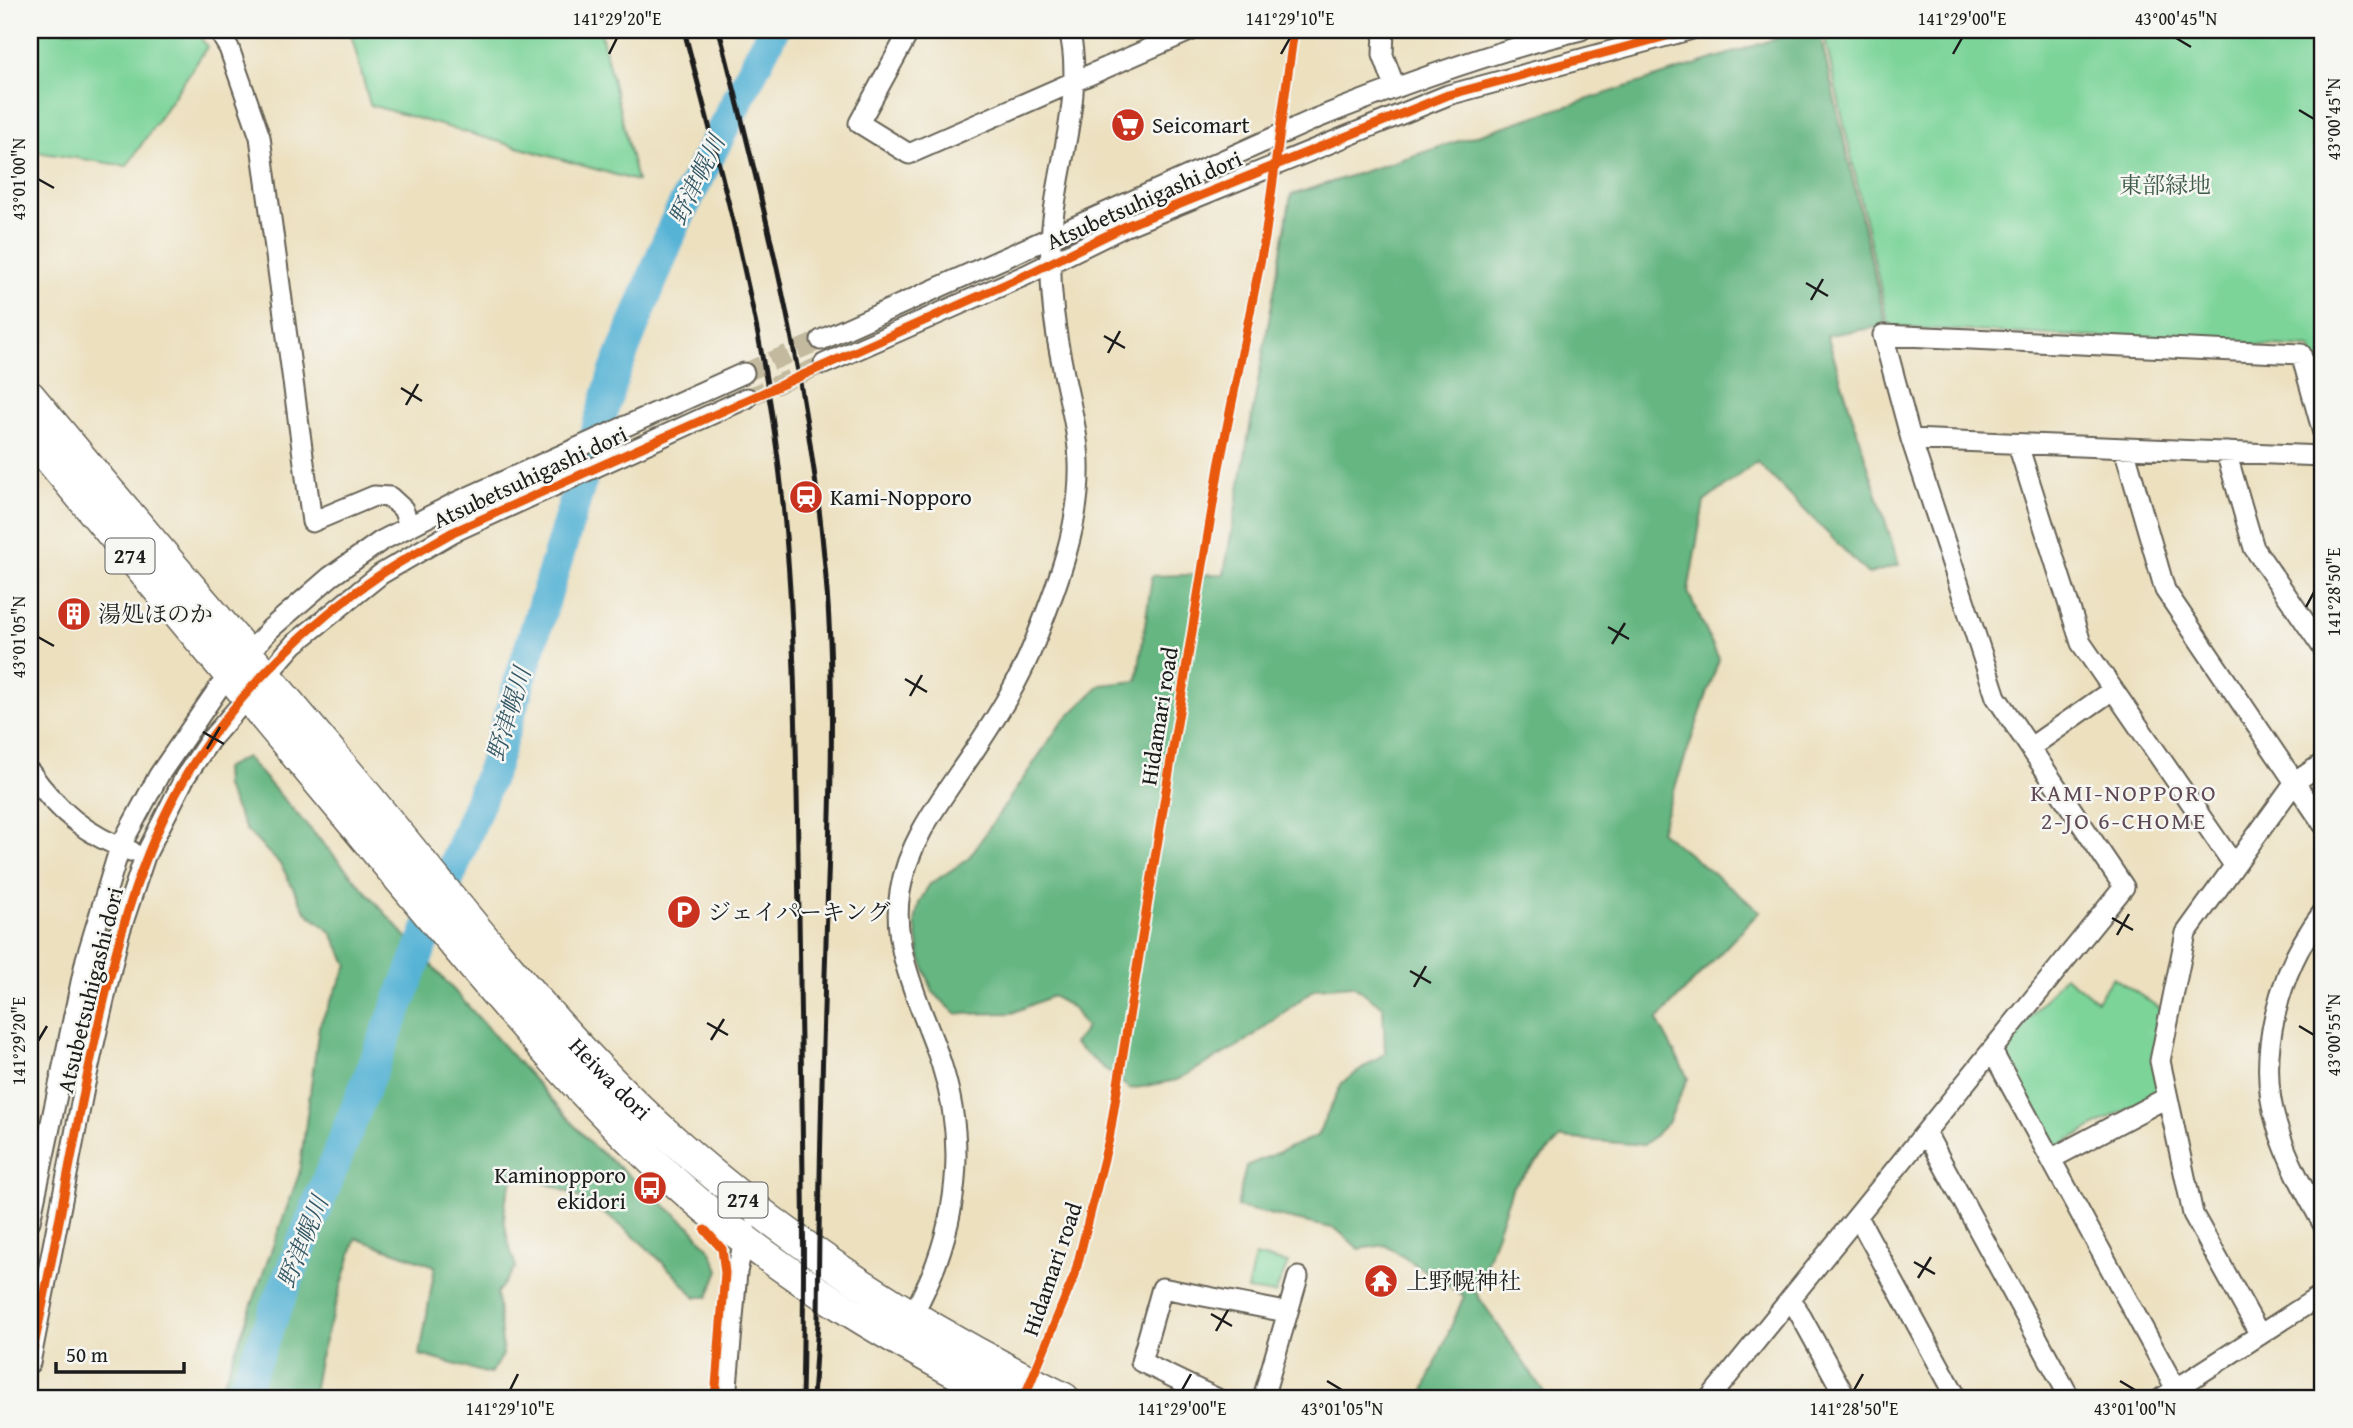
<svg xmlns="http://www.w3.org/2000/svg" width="2353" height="1428" viewBox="0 0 2353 1428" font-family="'Gentium Book Plus','Noto Serif JP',serif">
	<rect width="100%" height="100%" fill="#f6f6f2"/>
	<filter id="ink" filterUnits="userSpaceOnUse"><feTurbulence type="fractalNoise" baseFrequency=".0143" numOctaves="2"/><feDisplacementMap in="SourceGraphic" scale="14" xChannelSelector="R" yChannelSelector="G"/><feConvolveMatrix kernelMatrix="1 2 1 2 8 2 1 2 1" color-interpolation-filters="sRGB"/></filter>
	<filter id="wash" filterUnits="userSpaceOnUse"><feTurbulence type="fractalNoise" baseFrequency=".00686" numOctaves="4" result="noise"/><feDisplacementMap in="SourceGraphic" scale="28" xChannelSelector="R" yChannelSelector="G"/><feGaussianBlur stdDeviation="1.57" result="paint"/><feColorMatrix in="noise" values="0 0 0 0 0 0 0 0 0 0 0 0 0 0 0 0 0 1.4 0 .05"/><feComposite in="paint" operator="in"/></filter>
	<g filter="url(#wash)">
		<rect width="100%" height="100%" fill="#ece0bf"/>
		<!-- green -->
		<path fill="#7cd499" stroke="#4c785a" stroke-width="2" d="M30,30H196L207,47L127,166L30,151Z
			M350,30H600L637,181L370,105Z
			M1823,30H2323V384L2310,348L1889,327Z
			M2064,976L2097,1000L2113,977L2161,1009L2159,1092L2054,1148L2004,1049Z
			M1255,1256L1288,1263L1275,1294L1247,1290Z"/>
		<!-- forest -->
		<path fill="#65b681" stroke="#40694e" stroke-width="2" d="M1803,30H1819L1886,326L1827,335L1899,565L1868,574L1757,462L1704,502L1688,592L1719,659L1660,831L1760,911L1657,1020L1688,1078L1668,1123L1644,1145L1561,1138L1513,1186L1476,1293L1548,1398H1421L1464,1296L1385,1245L1359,1249L1336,1229L1237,1207L1246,1166L1317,1136L1342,1083L1385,1053L1383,1007L1353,985L1316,988L1245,1042L1177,1080L1130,1089L1074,1044L1086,1028L1072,1007L1052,996L1012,1013L956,1014L933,992L920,957L915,923L919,903L929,885L968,859L1062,722L1101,685L1137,681L1152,576L1224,574L1291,195Z
			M246,757L591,1144L691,1227L711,1251L719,1270L708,1297H695C650,1246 585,1185 515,1176C497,1208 505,1234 516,1267L497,1293L503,1355L490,1374L420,1355L435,1266L356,1238L319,1360L312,1398H218L299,1174L319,1026L348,965L331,932L306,912L281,865L246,830L225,787L224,768Z"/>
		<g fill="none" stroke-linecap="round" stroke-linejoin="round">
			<!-- river -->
			<path stroke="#57b3d5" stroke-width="32" d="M240,1398L493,768L614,374L675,223L773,30"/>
		</g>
	</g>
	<g filter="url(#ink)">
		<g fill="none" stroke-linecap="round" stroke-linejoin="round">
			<!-- minor-tunnel -->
			<path stroke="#c2b99e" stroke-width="19" stroke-dasharray="19 10" stroke-linecap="butt" d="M744,373L821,340
				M747,398L824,364"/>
			<!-- minor casing -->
			<g stroke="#656155" stroke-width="23">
				<path id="minor" d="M218,30L229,48L260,137L312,522L374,496L390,497L403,509L409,525
					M910,30L859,123L909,154L1192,30
					M1384,30L1383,55L1395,87
					M821,340L1315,119C1402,84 1490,52 1581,30
					M824,364L1026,275L1126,226L1448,95L1689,30
					M1911,439L2323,456
					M2018,445L2081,643L2234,865
					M2124,448L2165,590L2323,824
					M2226,452L2254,548L2323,648
					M2031,747L2111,691
					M30,772C57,810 87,836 131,851
					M2323,912C2279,970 2255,1054 2277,1126C2288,1161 2305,1192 2323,1224
					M1992,1051L2176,1389
					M1926,1133L2070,1398
					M2051,1159L2166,1098
					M1858,1217L1957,1398
					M30,1221L86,959L120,847L159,775L218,689L270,629L330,577L381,541L457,502L744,373
					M1791,1298L1846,1398
					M908,1326C917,1305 928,1286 936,1264C960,1198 963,1130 941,1063C923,1008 890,952 900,892C908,840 943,797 972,754C996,718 1019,682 1035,641C1057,586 1081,524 1079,463C1078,431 1069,400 1063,369C1054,327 1049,283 1051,240C1054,174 1086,94 1069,30
					M2260,1335L2193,1214L2160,1061L2186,933L2295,782L2323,763
					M30,1363L84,1088L119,934L145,856L185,777L210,740L294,644L381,574L453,532L747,398
					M726,1398L737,1272L746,1231
					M1216,1398L1141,1362L1162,1288L1286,1312
					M1263,1398L1298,1277
					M1710,1398L2124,887L1996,697L1911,439L1883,335L2301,354L2323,433
					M2162,1398L2323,1294"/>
			</g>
			<!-- highway casing -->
			<g stroke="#656155" stroke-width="33">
				<g id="highway">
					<path id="s1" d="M30,396C134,522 241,645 346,770C450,894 549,1028 670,1137C791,1246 918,1326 1064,1398"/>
					<path d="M30,436C151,582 273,727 394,873C493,990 587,1109 705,1208C796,1284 898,1343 1003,1398"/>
				</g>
			</g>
			<!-- minor -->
			<use href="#minor" stroke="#fff" stroke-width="19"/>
			<!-- highway -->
			<use href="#highway" stroke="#fff" stroke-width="30"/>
			<!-- rail -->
			<path stroke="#1c1c1c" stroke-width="5" d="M684,30C719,164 756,298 775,436C797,594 796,753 799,913C801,1075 806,1237 802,1398
				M719,30C771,231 821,432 830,641C834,741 829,842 826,942C822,1069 819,1196 818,1322L813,1398"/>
			<!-- cycleway casing -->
			<g stroke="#f6f6f2" stroke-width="13">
				<path id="cycleway" d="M705,1230L722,1249L725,1273L715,1398
					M30,1363C56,1250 73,1135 99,1022C120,930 144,841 195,761C240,691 311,621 380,575C403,559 429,546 453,532L1026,275L1126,226L1448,95L1689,30
					M1024,1398L1075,1274L1109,1139L1219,467L1265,238L1294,30"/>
			</g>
			<!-- cycleway -->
			<use href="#cycleway" stroke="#e8590c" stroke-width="9"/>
		</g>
	</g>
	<!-- ticks -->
	<path fill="none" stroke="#1c1c1c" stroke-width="2.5" d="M2176,38L2191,47M609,54L617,38M1281,54L1290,38M1953,54L1962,38M2299,110L2314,119M38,179L54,188M1806,283L1828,296M1811,300L1823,279M1104,336L1125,348M1108,353L1120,331M401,388L422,401M406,405L418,384M2306,607L2314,592M1608,627L1629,639M38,637L54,646M1612,644L1625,623M905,679L927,692M910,696L922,675M203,732L224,744M207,749L220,727M2112,918L2133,930M2117,935L2129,914M1410,971L1431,983M1414,987L1426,966M707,1023L728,1035M2299,1026L2314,1035M711,1040L724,1019M38,1041L47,1026M1914,1262L1935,1274M1918,1278L1931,1257M1211,1314L1232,1326M1216,1331L1228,1310M1327,1381L1342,1390M2120,1381L2135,1390M510,1390L518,1374M1182,1390L1191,1374M1854,1390L1863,1374"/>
	<!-- icons -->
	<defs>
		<g id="supermarket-disc" transform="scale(1.75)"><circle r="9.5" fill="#c8321e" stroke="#f6f6f2"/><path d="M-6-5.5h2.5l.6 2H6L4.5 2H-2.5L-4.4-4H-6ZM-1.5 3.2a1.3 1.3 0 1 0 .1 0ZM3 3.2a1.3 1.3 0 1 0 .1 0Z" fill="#fff"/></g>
		<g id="station-disc" transform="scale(1.75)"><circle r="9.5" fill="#c8321e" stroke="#f6f6f2"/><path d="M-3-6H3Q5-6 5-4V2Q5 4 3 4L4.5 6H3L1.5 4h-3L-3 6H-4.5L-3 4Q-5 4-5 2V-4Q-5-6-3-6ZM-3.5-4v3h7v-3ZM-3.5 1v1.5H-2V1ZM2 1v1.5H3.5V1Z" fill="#fff"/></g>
		<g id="building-disc" transform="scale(1.75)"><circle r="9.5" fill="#c8321e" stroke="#f6f6f2"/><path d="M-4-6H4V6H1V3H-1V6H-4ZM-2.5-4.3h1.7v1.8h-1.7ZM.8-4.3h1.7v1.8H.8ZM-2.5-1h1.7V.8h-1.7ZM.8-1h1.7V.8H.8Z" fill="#fff"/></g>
		<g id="parking-disc" transform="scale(1.75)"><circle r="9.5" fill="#c8321e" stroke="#f6f6f2"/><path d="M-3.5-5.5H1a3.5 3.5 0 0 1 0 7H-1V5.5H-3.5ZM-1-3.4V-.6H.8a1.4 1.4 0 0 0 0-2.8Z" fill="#fff"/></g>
		<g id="bus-disc" transform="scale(1.75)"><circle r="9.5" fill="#c8321e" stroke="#f6f6f2"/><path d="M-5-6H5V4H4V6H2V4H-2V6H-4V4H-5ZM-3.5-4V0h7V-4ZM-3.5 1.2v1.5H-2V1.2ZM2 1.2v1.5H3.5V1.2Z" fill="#fff"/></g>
		<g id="temple-disc" transform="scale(1.75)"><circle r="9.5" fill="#c8321e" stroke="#f6f6f2"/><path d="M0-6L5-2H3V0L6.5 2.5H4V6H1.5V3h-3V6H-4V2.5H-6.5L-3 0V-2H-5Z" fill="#fff"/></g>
	</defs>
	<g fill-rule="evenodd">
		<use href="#supermarket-disc" x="1128" y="125"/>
		<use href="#station-disc" x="806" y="497"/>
		<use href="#building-disc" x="74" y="614"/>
		<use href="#parking-disc" x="684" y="912"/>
		<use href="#bus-disc" x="650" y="1188"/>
		<use href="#temple-disc" x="1381" y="1281"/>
	</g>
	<g text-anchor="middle" stroke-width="5" stroke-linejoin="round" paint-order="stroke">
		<!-- shield labels -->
		<g fill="#f6f6f2" stroke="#5d5d5c" stroke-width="2">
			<rect x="105.5" y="538.5" width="49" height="35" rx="5"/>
			<rect x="718.5" y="1182.5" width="49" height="35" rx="5"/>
		</g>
		<g font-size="21" font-weight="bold" fill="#1c1c1c">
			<text x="130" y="563">274</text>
			<text x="743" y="1207">274</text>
		</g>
		<!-- poi labels -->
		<g font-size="23" fill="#1c1c1c" stroke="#f6f6f2" text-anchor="start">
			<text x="1152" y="133">Seicomart</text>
			<text x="830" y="505">Kami-Nopporo</text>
			<text x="98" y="622">湯処ほのか</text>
			<text x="708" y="920">ジェイパーキング</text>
			<text x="626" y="1183" text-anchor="end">Kaminopporo<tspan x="626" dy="26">ekidori</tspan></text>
			<text x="1406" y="1289">上野幌神社</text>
		</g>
		<!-- park labels -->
		<g font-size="23" fill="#3e5c48" stroke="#f6f6f2">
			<text x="2165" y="193">東部緑地</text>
		</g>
		<!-- street labels -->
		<g font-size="23" fill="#1c1c1c" stroke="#f6f6f2">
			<text transform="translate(1144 200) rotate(-24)" y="8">Atsubetsuhigashi dori</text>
			<text transform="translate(530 477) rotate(-25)" y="8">Atsubetsuhigashi dori</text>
			<text transform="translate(1159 716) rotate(-81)" y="8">Hidamari road</text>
			<text transform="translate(90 990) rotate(-76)" y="8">Atsubetsuhigashi dori</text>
			<text dy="8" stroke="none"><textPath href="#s1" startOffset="896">Heiwa dori</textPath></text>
			<text transform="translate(1052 1269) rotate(-71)" y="8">Hidamari road</text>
		</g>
		<!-- water labels -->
		<g font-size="24" font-style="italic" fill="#345866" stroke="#f6f6f2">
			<text transform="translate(697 180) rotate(-64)" y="8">野津幌川</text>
			<text transform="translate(509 714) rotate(-73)" y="8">野津幌川</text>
			<text transform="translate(303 1242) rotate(-68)" y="8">野津幌川</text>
		</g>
		<!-- neighbourhood labels -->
		<g font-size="24" letter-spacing="2" fill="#5e4955" stroke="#f6f6f2">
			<text x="2124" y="801">KAMI-NOPPORO<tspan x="2124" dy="28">2-JO 6-CHOME</tspan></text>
		</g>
	</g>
	<!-- margin -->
	<rect width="2353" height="1428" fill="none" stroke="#f6f6f2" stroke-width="77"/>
	<!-- scale -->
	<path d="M56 1362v10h128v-10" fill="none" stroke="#1c1c1c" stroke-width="3.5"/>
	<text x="66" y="1362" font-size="21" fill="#1c1c1c" stroke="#f6f6f2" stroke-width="5" paint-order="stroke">50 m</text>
	<rect x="38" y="38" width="2276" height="1352" fill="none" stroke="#1c1c1c" stroke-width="2.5"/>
	<g font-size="18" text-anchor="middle" fill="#1c1c1c">
		<text x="617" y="25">141°29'20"E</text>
		<text x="1290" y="25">141°29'10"E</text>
		<text x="1962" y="25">141°29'00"E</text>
		<text x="2176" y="25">43°00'45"N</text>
		<text transform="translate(2334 119) rotate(-90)" y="6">43°00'45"N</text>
		<text transform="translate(19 179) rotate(-90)" y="6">43°01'00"N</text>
		<text transform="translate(2334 592) rotate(-90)" y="6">141°28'50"E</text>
		<text transform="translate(19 637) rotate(-90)" y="6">43°01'05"N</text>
		<text transform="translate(2334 1035) rotate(-90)" y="6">43°00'55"N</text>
		<text transform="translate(19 1041) rotate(-90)" y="6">141°29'20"E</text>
		<text x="510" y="1415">141°29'10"E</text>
		<text x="1182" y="1415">141°29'00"E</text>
		<text x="1342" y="1415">43°01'05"N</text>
		<text x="1854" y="1415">141°28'50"E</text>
		<text x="2135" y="1415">43°01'00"N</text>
	</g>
</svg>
